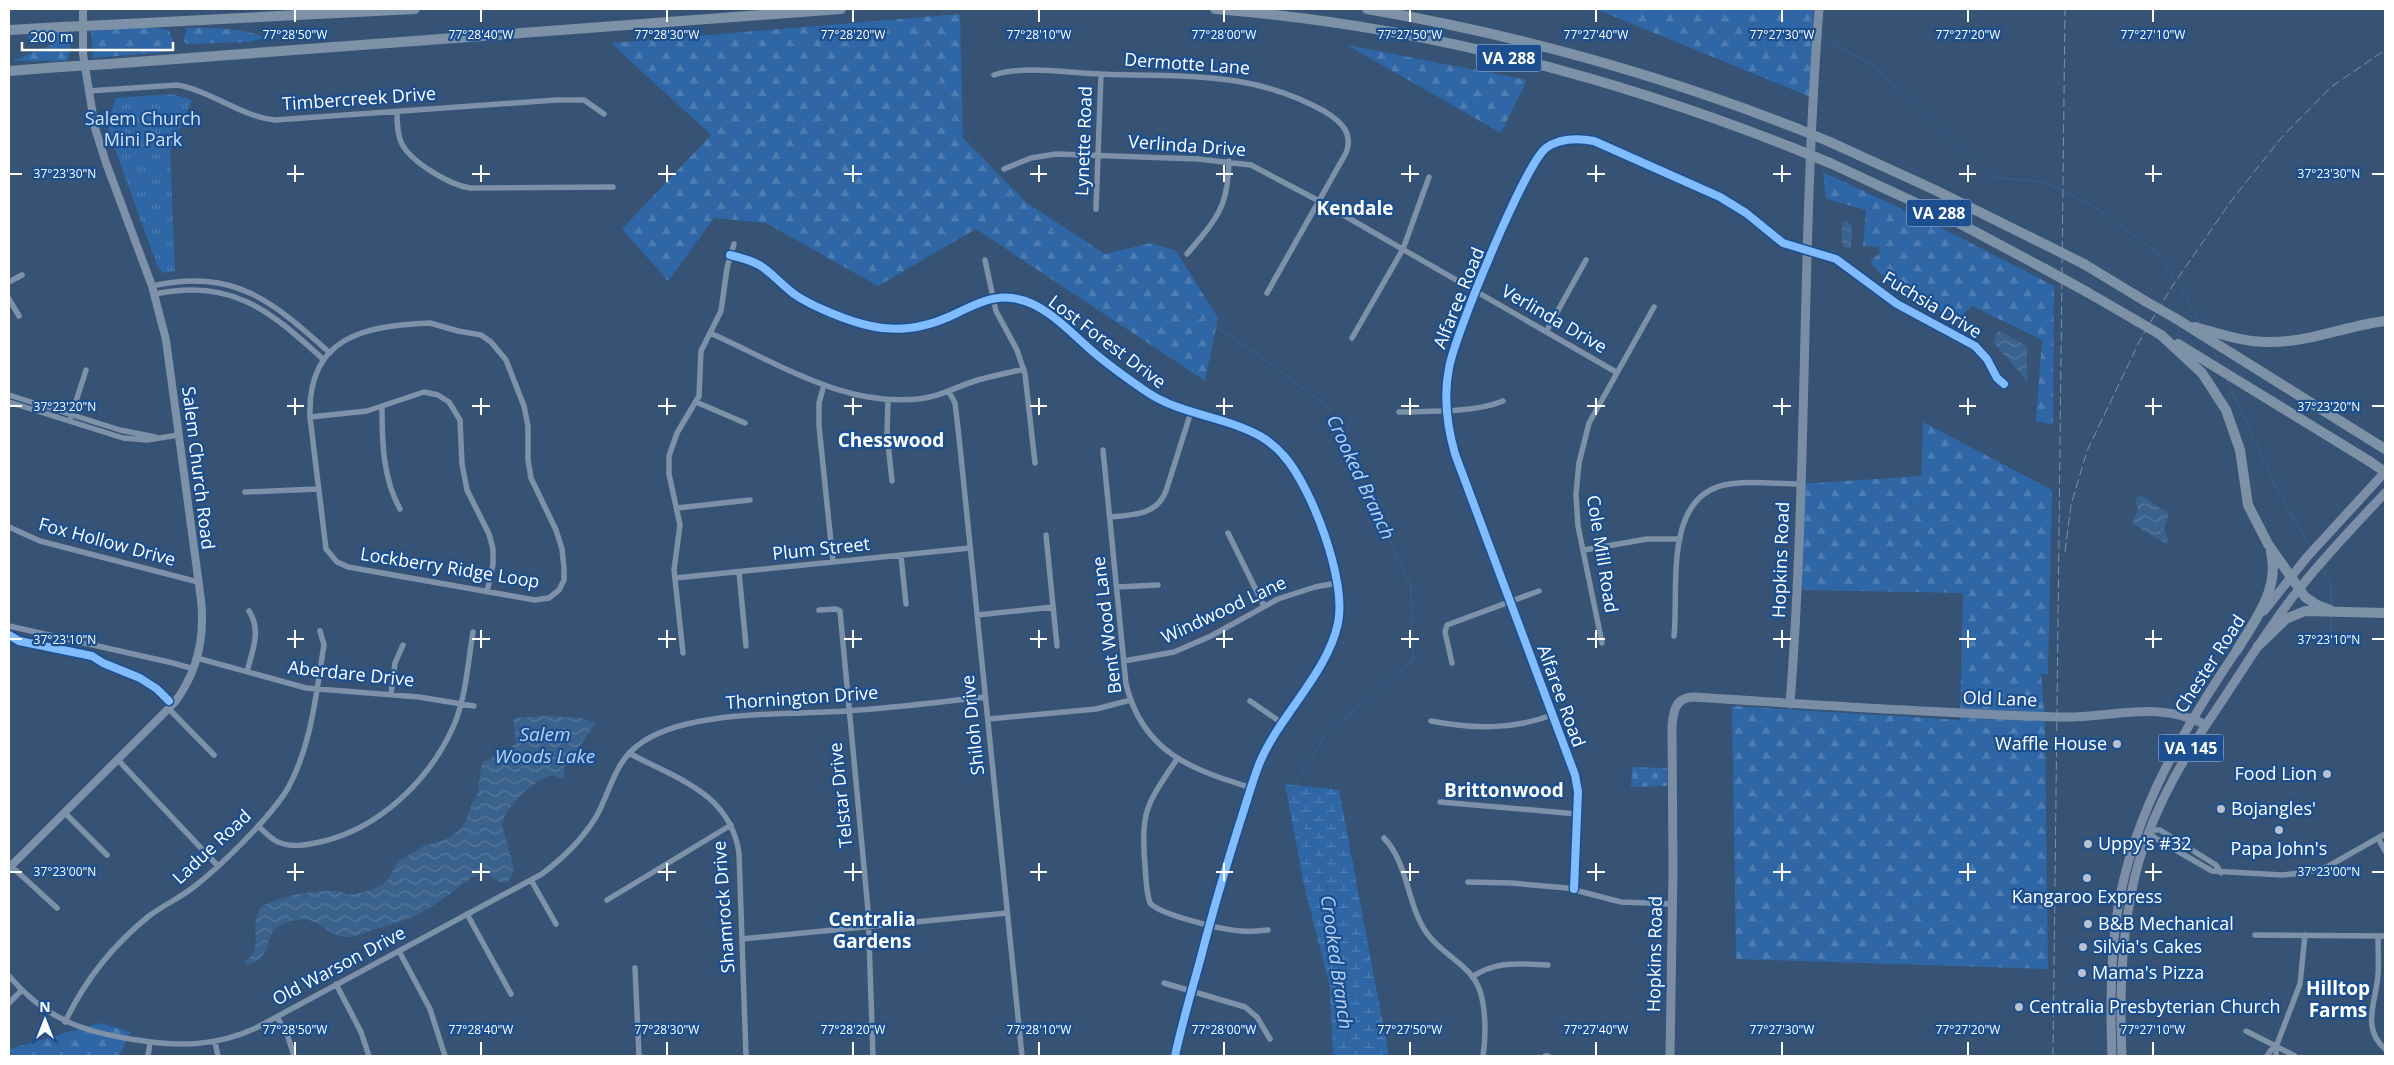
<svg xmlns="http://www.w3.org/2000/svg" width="2394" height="1065" viewBox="0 0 2394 1065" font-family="'Open Sans',sans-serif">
	<defs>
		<pattern id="forest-firs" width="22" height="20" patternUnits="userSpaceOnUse" patternTransform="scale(1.25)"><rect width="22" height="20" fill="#2f66a5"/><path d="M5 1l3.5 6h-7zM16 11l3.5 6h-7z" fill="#4e7db2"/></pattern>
		<pattern id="wetland-marsh" width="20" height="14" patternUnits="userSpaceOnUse" patternTransform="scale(1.25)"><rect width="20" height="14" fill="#2f66a5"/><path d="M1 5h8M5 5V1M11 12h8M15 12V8" fill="none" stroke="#4e7db2"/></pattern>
		<pattern id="cemetery-stones" width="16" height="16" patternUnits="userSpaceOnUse" patternTransform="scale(1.25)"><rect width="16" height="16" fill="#2f66a5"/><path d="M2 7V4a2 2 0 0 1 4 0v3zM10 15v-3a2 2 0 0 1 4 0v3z" fill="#4e7db2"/></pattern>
		<pattern id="park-tufts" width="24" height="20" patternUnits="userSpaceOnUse" patternTransform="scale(1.25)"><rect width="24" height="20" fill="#2f66a5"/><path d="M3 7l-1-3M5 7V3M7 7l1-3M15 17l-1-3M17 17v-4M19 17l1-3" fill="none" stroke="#4e7db2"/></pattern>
		<pattern id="water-waves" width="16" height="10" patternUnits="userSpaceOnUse" patternTransform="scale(1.25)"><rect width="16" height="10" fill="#3b618d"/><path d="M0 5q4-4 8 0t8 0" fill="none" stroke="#58799e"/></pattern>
	</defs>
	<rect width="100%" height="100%" fill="#365274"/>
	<!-- forest -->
	<path fill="url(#forest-firs)" d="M1592,9H1813V98L1598,10Z
		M960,14L963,138L1027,203L1105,254L1151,243L1176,251L1218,318L1205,381L976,229L878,286L766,223L714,218L668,281L622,229L711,135L611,43Z
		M130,28H160L169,31L173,40L172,49L165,52L93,58L91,31Z
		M186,28C201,27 254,28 263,38L248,42L187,44L184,41Z
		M60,32C73,39 71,49 67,61H12L56,43L31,41L27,36L32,33Z
		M1347,45L1527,80L1501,133Z
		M1823,172L1938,226L2054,286L2053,425L2036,421L2042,340L1972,306L1958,319C1928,305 1889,290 1870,261L1880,253L1879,247L1863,246L1866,210L1826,199Z
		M1923,422L2052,490L2048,674H2041L2045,724L2048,969L1736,959L1732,706L1960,720L1963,593L1802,590L1800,484L1921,476Z
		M100,1023L131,1032L119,1056H9V1049Z"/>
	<!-- wetland -->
	<path fill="url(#wetland-marsh)" d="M1285,784L1339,790L1389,1056H1333L1330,987L1304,885Z"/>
	<!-- cemetery -->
	<path fill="url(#cemetery-stones)" d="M1632,767L1667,768V786L1631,787Z"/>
	<!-- park -->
	<path fill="url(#park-tufts)" d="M172,94L192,100L170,150L175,271L163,273L158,268L108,130L115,98Z"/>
	<!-- water -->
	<path fill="url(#water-waves)" d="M1847,221L1852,226L1851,249L1844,247C1840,241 1841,228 1844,221Z
		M2000,331L2027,346V381L1993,342L1996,334Z
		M2139,496L2144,497L2169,514L2164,529L2168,539L2167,543C2161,543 2139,527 2132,523L2138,509L2135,500Z
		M544,716L582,718L596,723L564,768V778C559,779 556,775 550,776C535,778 503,810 502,825L514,868C508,896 494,876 482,871C463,882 446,899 426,910C410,920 390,925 373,930C366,932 359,937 351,937C319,938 321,907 281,925C261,934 277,957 247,965L244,962C267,945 246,927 262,906C285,895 310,890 336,891C342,891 348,896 354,894C366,892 383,888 390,876C393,871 395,864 400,860C404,858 423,846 426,845C438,842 451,839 460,829C469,820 470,802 477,796L482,762L502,754L516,743L513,720L515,718Z"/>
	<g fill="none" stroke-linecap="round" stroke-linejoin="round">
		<!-- stream -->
		<path stroke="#3b618d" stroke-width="1" d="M948,9L930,26L924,39L952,116L1027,217L1164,294L1257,354L1328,407L1411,586L1413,660L1326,734L1289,793L1330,893L1350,1021L1346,1056
			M1780,9L1815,32
			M1820,35L1875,67L1992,177L2044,182L2092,205L2160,255L2174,278
			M2178,284L2201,324
			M2212,347L2219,363
			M2226,378L2276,487L2310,547
			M2314,554L2318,561
			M2322,568L2331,584V607
			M2331,617V645"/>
		<!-- minor -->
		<path stroke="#7d92a8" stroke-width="5.5" d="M994,75C1024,65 1069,73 1101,74C1183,78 1248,69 1324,111C1340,121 1354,132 1346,153L1267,293
			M88,91L177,85C212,91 239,116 275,120L556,100H584L604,114
			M397,112C397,122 397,133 401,142C410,162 450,185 470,188L613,187
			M1004,169L1031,158L1056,154L1198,159L1251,165L1319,201L1616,372
			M1096,209L1101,74
			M1187,254C1216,219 1228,209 1229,161
			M730,255C769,264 766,272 794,294C811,306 850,322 871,326C895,332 923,328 946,318C967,309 988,295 1012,298C1044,302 1068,330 1091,350C1108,365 1128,379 1147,392C1181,415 1224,416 1260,436C1269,441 1277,448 1284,456C1312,488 1347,581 1338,623C1328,672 1280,715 1260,762C1253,779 1248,798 1242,816C1227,863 1213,910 1201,957C1192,990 1182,1023 1175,1056
			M985,260L996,311L1017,350L1025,374L1035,463
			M9,282L22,275
			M152,286C235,268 272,301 330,353
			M155,294C233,278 270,311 324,360
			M9,299L19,316
			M430,323L458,331L481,335L491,342L506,360L524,406L528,426V460L531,478L556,530L562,549L564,568V580L559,590L549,598L535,600L348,567L337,562L326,549L310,417C307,336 365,326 430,323Z
			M1546,332L1586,260
			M710,333C778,363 848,410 925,398C944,395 958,386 975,381C991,376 1008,373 1024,369
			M1352,338L1403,249L1429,177
			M824,385L819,403V426L833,562
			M949,392L955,403L959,437L1022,1056
			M9,395L120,430L155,437
			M888,400L887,434L892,481
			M9,402L123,438L147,440L178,435
			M696,402L745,423
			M382,407C382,442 383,479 400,509
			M1399,412C1430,411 1474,413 1503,401
			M71,417L86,370
			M310,417L367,411L424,392L438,395L449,402L460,420L462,464L467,490L489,534L493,549V565L487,592
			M1103,450L1126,684C1143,753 1191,769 1252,788
			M245,492L318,489
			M677,508L750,500
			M1110,517C1133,515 1157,515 1166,491L1191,412
			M9,527L40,541L198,582
			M1228,533L1264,606
			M1046,535L1057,646
			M1584,550L1647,539H1680
			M901,556L906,604
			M739,572L746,646
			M675,578L970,548
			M1117,587L1158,585
			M819,610L836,609L840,611L868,910L873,1056
			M977,615L1053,607
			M9,626L173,663L194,669
			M1674,636C1679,589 1663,499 1724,485C1748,480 1775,484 1800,484
			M1602,643L1578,526L1576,494L1579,463L1589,423L1654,307
			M683,653L674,570L680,525L669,474V456L677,433L699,396L701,351L721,311L727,268L734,244
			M197,658L306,688L419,697L474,706
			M1124,661L1174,652L1211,636L1278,599L1315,587L1337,583
			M1452,663L1445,632L1447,625L1539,591
			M247,672C252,651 262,631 249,611
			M391,694L395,663L403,645
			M1250,701L1282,723
			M169,709L214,755
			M988,719L1096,709L1131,700
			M1431,721C1473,729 1512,730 1552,715
			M629,753C676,779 730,792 739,853L746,1056
			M1177,759C1147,804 1140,811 1145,865C1146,878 1146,892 1150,903C1160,915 1224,930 1241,931C1250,932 1259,931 1268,930
			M118,760L217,865
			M1440,802L1577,814
			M65,813L107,855
			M258,826C264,831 271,839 278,842C292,848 306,845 320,842C379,829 430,780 454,725C466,697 468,662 473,632
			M2148,830L2155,838L2212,871L2282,875L2303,873L2327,867L2385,834
			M2150,830H2160L2216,865L2221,873
			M1384,838C1408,863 1407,904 1426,932C1441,955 1471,964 1480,991C1486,1010 1486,1037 1483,1056
			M2378,838L2385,851
			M11,866L57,908
			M531,880L556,924
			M1468,882L1511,883L1567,888L1621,902L1672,904
			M1574,889L1578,792L1575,775L1455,454C1447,426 1443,398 1449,368C1454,337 1525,164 1546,148C1560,138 1577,138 1594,141L1720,197L1746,213L1783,243L1836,259L1897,304L1975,346L1987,359L1997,378L2004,384
			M607,900L731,825
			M467,914L511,994
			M2255,935L2385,936
			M2378,936C2378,949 2379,962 2378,975C2376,1002 2361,1028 2385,1049
			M742,939L1007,913
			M399,951L430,1009L445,1056
			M635,968L639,1056
			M9,976C46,1019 82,1032 137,1040C180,1047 217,1046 256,1028L542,874C563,858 582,840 596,817C610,792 614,764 637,746C682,709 789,715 846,711C893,708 939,702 985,697
			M1472,977C1497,960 1520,964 1548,965
			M1164,983L1245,1007L1257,1017L1270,1039
			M336,984L361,1032L369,1056
			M9,1003L21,991
			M277,1017L287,1034L294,1056
			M65,1022C85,980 113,945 149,916C162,906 178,899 191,889C218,869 271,817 288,788C312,744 316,693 324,645L320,631
			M2246,1031L2295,1056
			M215,1042L218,1056
			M148,1056L150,1042
			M1545,1056H1548
			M2267,1056L2271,1050L2276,1047
			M2276,1056V1047L2300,984L2305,935"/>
		<!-- tertiary -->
		<path stroke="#7d92a8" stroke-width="8" d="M9,868L175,702C198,671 205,637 201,600L166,340L152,286L106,163L95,128L83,54V9"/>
		<!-- secondary -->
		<path stroke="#798da4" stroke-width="9" d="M1790,704C1808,472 1801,240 1819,9
			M1670,1056L1673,870L1672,727C1673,712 1675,697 1694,697C1815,705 1936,713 2057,717C2111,719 2155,699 2206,725"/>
		<!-- primary -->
		<path stroke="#7d8ea7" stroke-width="9" d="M2264,611L2307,557L2385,472
			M2112,1056C2110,1007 2110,957 2118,908C2134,810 2186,725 2241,644
			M2122,1056C2119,991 2121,924 2139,861C2156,802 2188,751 2222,701C2247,663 2271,624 2299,589C2326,555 2356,524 2385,493"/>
		<!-- motorway -->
		<path stroke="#7e92a7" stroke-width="10" d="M1215,9C1413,25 1609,75 1793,148
			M1367,9C1514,34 1658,74 1796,128
			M106,25L415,9
			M9,30L61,27
			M109,64L841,9
			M9,71L60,67
			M1830,142L1935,190L2046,245
			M1830,163L1957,222L2045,269
			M2084,264L2145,301
			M2087,292L2137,321
			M2175,318L2385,449
			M2195,327C2218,333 2243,342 2267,342C2308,343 2345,326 2385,321
			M2161,335L2202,373L2226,410L2240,450L2248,505L2268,544L2305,597L2317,605L2330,610
			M2178,344L2369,461
			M2258,646L2286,619L2305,611L2385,613
			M2237,650C2255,620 2280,589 2271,552"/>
		<!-- rail -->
		<path stroke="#7e92a7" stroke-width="1" stroke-dasharray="9 4" stroke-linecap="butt" d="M2065,552L2071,505L2087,451L2141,338L2171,288L2231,201L2281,138L2331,87L2385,50
			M2053,1056L2065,9"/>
		<!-- motorway-bridge -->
		<path stroke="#7e92a7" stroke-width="10" d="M61,27L106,25
			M60,67L109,64
			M1796,128L1830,142
			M1793,148L1830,163
			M2046,245L2084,264
			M2045,269L2087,292
			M2145,301L2175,318
			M2137,321L2161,335
			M2369,461L2385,472"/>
		<!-- cycleway casing -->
		<g stroke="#1b4f8f" stroke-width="11">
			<path id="cycleway" d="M730,255C769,264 766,272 794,294C811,306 850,322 871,326C895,332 923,328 946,318C967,309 988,295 1012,298C1044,302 1068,330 1091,350C1108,365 1128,379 1147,392C1181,415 1224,416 1260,436C1269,441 1277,448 1284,456C1312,488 1347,581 1338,623C1328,672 1280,715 1260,762C1253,779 1248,798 1242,816C1227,863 1213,910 1201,957C1192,990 1182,1023 1175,1056
				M9,635L19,641L92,656L103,663L140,678L157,689L169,701
				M1574,889L1578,792L1575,775L1455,454C1447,426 1443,398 1449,368C1454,337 1525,164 1546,148C1560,138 1577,138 1594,141L1720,197L1746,213L1783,243L1836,259L1897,304L1975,346L1987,359L1997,378L2004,384"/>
		</g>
		<!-- cycleway -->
		<use href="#cycleway" stroke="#80bcff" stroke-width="8"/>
	</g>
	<!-- ticks -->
	<path fill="none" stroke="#fff" stroke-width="2" d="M295,10V22M481,10V22M667,10V22M853,10V22M1039,10V22M1224,10V22M1410,10V22M1596,10V22M1782,10V22M1968,10V22M2153,10V22M295,165V182M481,165V182M667,165V182M853,165V182M1039,165V182M1224,165V182M1410,165V182M1596,165V182M1782,165V182M1968,165V182M2153,165V182M10,174H22M287,174H304M472,174H490M658,174H676M844,174H862M1030,174H1047M1216,174H1233M1401,174H1419M1587,174H1605M1773,174H1791M1959,174H1976M2145,174H2162M2372,174H2384M295,398V415M481,398V415M667,398V415M853,398V415M1039,398V415M1224,398V415M1410,398V415M1596,398V415M1782,398V415M1968,398V415M2153,398V415M10,406H22M287,406H304M472,406H490M658,406H676M844,406H862M1030,406H1047M1216,406H1233M1401,406H1419M1587,406H1605M1773,406H1791M1959,406H1976M2145,406H2162M2372,406H2384M295,630V648M481,630V648M667,630V648M853,630V648M1039,630V648M1224,630V648M1410,630V648M1596,630V648M1782,630V648M1968,630V648M2153,630V648M10,639H22M287,639H304M472,639H490M658,639H676M844,639H862M1030,639H1047M1216,639H1233M1401,639H1419M1587,639H1605M1773,639H1791M1959,639H1976M2145,639H2162M2372,639H2384M295,863V881M481,863V881M667,863V881M853,863V881M1039,863V881M1224,863V881M1410,863V881M1596,863V881M1782,863V881M1968,863V881M2153,863V881M10,872H22M287,872H304M472,872H490M658,872H676M844,872H862M1030,872H1047M1216,872H1233M1401,872H1419M1587,872H1605M1773,872H1791M1959,872H1976M2145,872H2162M2372,872H2384M295,1042V1055M481,1042V1055M667,1042V1055M853,1042V1055M1039,1042V1055M1224,1042V1055M1410,1042V1055M1596,1042V1055M1782,1042V1055M1968,1042V1055M2153,1042V1055"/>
	<!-- markers -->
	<g fill="#b9c2ce" stroke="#1b4f8f" stroke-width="2">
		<circle cx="2117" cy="744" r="5"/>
		<circle cx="2327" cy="774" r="5"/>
		<circle cx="2221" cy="809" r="5"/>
		<circle cx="2279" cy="830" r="5"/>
		<circle cx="2088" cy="844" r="5"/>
		<circle cx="2087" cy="878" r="5"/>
		<circle cx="2088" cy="924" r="5"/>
		<circle cx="2083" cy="947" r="5"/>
		<circle cx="2082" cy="973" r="5"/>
		<circle cx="2019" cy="1007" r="5"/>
	</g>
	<g text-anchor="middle" stroke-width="4.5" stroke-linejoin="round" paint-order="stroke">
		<!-- shield labels -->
		<g fill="#1b4f8f" stroke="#bbcadd" stroke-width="1">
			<rect x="1476.5" y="44.5" width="65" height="27" rx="4"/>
			<rect x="1906.5" y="199.5" width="65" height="27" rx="4"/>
			<rect x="2158.5" y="734.5" width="65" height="27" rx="4"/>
		</g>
		<g font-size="16" font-weight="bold" fill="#fff">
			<text x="1509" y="64">VA 288</text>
			<text x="1939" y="219">VA 288</text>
			<text x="2191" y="754">VA 145</text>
		</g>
		<!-- street labels -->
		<g font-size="18" fill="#fff" stroke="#1b4f8f">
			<text transform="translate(1187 64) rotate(4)" y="6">Dermotte Lane</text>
			<text transform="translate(359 99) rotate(-4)" y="6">Timbercreek Drive</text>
			<text transform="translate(1084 141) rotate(-88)" y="6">Lynette Road</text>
			<text transform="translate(1187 146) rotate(4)" y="6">Verlinda Drive</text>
			<text transform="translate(1459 298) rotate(-68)" y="6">Alfaree Road</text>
			<text transform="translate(1932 305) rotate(31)" y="6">Fuchsia Drive</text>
			<text transform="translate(1554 319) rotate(30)" y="6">Verlinda Drive</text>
			<text transform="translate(1107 342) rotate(37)" y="6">Lost Forest Drive</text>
			<text transform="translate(198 468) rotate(83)" y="6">Salem Church Road</text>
			<text transform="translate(107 542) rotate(15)" y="6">Fox Hollow Drive</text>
			<text transform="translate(821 549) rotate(-6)" y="6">Plum Street</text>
			<text transform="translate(1602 554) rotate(81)" y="6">Cole Mill Road</text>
			<text transform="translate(1781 560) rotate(-88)" y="6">Hopkins Road</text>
			<text transform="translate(450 568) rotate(9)" y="6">Lockberry Ridge Loop</text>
			<text transform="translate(1224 610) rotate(-25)" y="6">Windwood Lane</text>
			<text transform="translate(1107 625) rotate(-97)" y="6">Bent Wood Lane</text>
			<text transform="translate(2210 664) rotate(-57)" y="6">Chester Road</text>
			<text transform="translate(351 674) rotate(6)" y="6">Aberdare Drive</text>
			<text transform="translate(1561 696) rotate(70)" y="6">Alfaree Road</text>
			<text transform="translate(802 698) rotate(-4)" y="6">Thornington Drive</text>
			<text transform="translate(2000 699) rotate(2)" y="6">Old Lane</text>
			<text transform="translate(973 725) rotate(-96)" y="6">Shiloh Drive</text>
			<text transform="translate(841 795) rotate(-96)" y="6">Telstar Drive</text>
			<text transform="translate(212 847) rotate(-43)" y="6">Ladue Road</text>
			<text transform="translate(724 907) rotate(-94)" y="6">Shamrock Drive</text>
			<text transform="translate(1655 954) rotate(-89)" y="6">Hopkins Road</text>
			<text transform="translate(339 966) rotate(-28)" y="6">Old Warson Drive</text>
		</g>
		<!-- park labels -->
		<g font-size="18" fill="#cfe3fa" stroke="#1b4f8f">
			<text x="143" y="125">Salem Church<tspan x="143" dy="21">Mini Park</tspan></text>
		</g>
		<!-- poi labels -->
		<g font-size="18" fill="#fff" stroke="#1b4f8f" text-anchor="start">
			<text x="2107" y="750" text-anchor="end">Waffle House</text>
			<text x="2317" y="780" text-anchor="end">Food Lion</text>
			<text x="2231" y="815">Bojangles'</text>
			<text x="2098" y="850">Uppy's #32</text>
			<text x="2279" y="855" text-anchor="middle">Papa John's</text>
			<text x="2087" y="903" text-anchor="middle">Kangaroo Express</text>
			<text x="2098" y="930">B&amp;B Mechanical</text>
			<text x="2093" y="953">Silvia's Cakes</text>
			<text x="2092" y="979">Mama's Pizza</text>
			<text x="2029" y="1013">Centralia Presbyterian Church</text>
		</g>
		<!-- neighbourhood labels -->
		<g font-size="19" font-weight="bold" fill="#fff" stroke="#1b4f8f">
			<text x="1355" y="215">Kendale</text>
			<text x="891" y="447">Chesswood</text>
			<text x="1504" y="797">Brittonwood</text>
			<text x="872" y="926">Centralia<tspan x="872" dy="22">Gardens</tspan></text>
			<text x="2338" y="995">Hilltop<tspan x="2338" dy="22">Farms</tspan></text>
		</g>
		<!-- water labels -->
		<g font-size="19" font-style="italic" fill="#b5d3f5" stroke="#1b4f8f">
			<text transform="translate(1361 477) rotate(65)" y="7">Crooked Branch</text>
			<text x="545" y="741">Salem<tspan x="545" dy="22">Woods Lake</tspan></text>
			<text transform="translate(1337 962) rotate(82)" y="7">Crooked Branch</text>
		</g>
	</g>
	<g font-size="12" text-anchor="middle" fill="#fff" stroke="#1b4f8f" stroke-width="4.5" stroke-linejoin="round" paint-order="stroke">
		<text x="295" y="39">77°28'50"W</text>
		<text x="481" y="39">77°28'40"W</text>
		<text x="667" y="39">77°28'30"W</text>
		<text x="853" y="39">77°28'20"W</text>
		<text x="1039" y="39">77°28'10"W</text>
		<text x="1224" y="39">77°28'00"W</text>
		<text x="1410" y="39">77°27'50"W</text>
		<text x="1596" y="39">77°27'40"W</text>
		<text x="1782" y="39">77°27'30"W</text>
		<text x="1968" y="39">77°27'20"W</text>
		<text x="2153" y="39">77°27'10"W</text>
		<text x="65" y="178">37°23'30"N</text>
		<text x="2329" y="178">37°23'30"N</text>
		<text x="65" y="411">37°23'20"N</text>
		<text x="2329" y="411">37°23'20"N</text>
		<text x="65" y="644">37°23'10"N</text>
		<text x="2329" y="644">37°23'10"N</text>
		<text x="65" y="876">37°23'00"N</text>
		<text x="2329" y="876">37°23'00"N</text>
		<text x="295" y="1034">77°28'50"W</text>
		<text x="481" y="1034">77°28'40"W</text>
		<text x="667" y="1034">77°28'30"W</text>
		<text x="853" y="1034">77°28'20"W</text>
		<text x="1039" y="1034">77°28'10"W</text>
		<text x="1224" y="1034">77°28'00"W</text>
		<text x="1410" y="1034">77°27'50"W</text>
		<text x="1596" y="1034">77°27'40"W</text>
		<text x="1782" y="1034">77°27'30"W</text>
		<text x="1968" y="1034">77°27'20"W</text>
		<text x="2153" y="1034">77°27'10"W</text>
	</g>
	<!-- border -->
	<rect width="2394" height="1065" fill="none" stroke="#ffffff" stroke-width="20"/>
	<!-- north arrow -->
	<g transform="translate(45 1020)" stroke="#1b4f8f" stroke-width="4" paint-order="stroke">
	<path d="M0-4L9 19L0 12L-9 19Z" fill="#ffffff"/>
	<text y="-8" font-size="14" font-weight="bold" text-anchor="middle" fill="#ffffff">N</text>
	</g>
	<!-- scale -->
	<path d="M22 42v8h151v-8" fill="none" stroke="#ffffff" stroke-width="2.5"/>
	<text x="30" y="42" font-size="15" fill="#ffffff" stroke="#1b4f8f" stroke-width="4" paint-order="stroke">200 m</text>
</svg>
